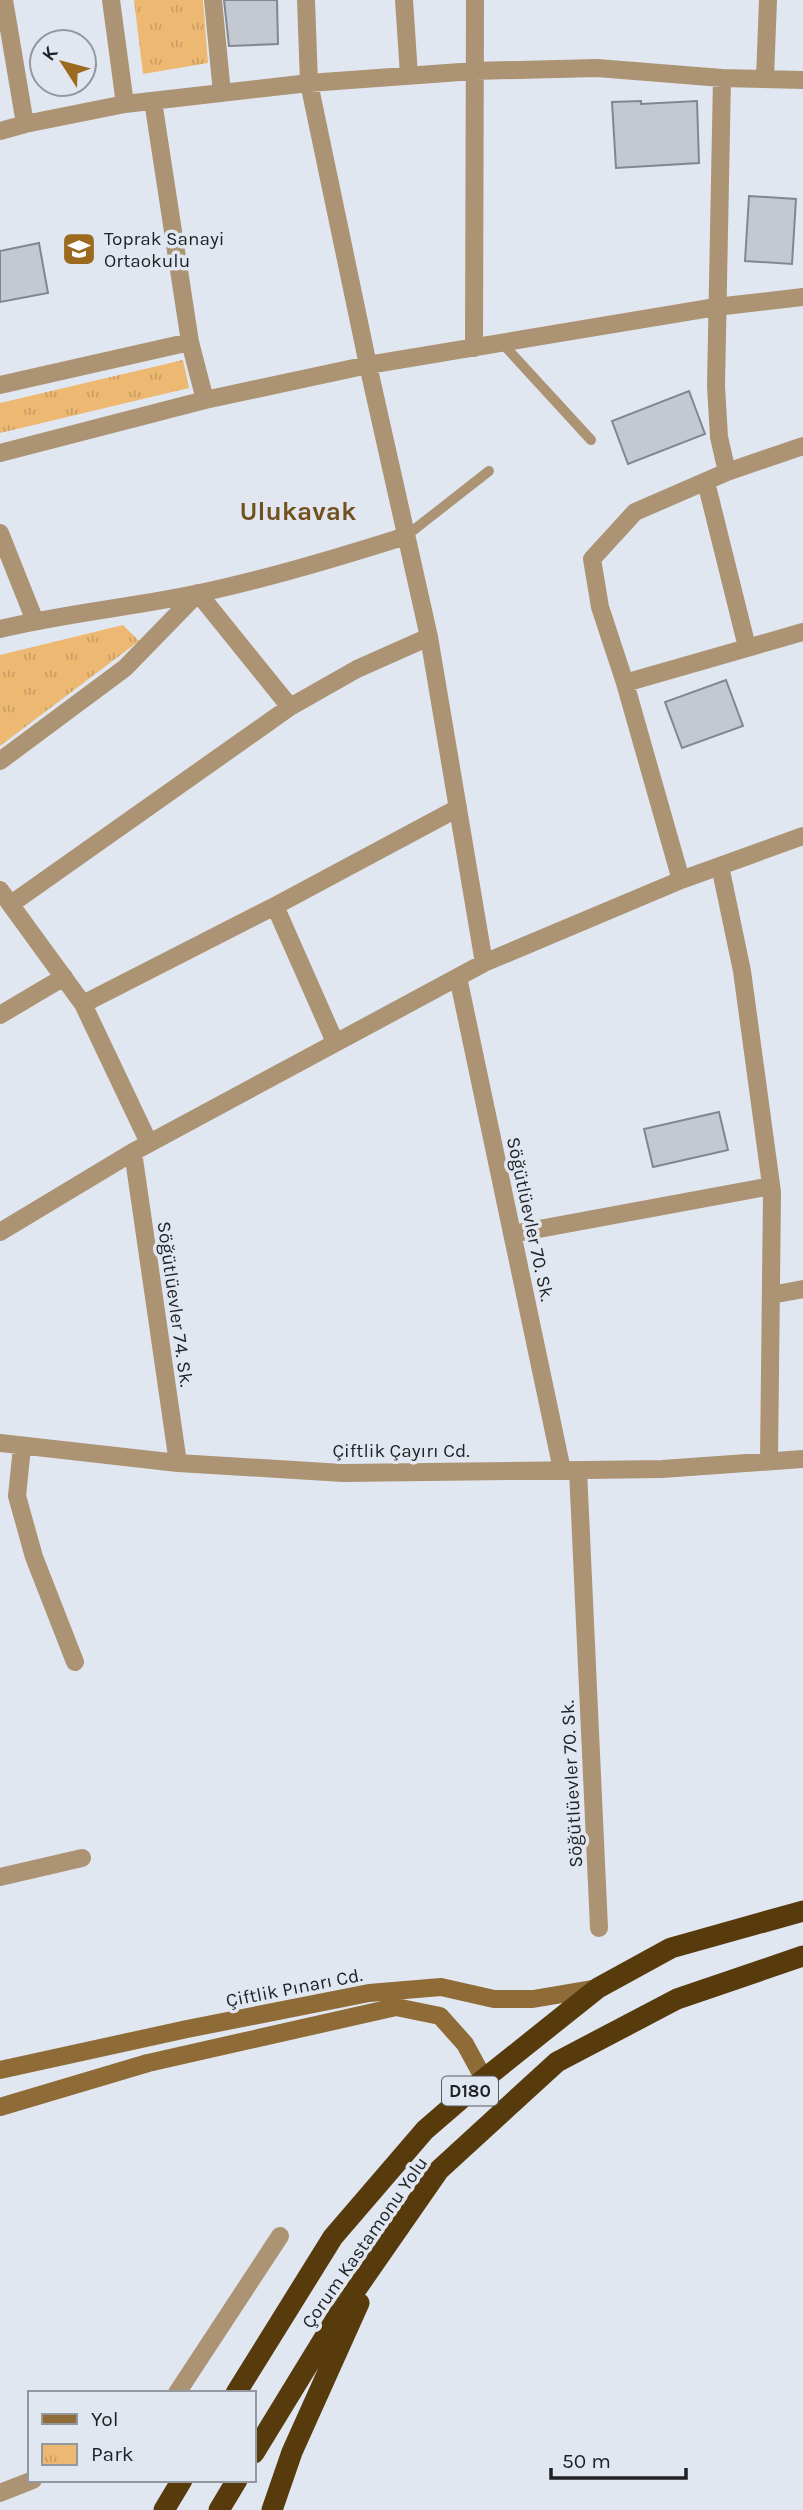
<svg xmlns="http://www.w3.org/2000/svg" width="803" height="2510" viewBox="0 0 803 2510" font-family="Karla,sans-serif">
	<defs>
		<pattern id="park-tufts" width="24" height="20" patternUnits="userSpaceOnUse" patternTransform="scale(1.75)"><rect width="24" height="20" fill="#edb872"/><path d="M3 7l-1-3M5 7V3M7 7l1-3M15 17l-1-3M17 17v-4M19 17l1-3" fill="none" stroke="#cb9e63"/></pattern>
	</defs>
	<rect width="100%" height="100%" fill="#e1e7f0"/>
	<!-- park -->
	<path fill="url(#park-tufts)" d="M134,0H203L208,63L143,74Z
		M183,360L189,388L0,433V403Z
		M123,625L139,641L0,746V655Z"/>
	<!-- building -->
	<path fill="#c3c8d1" stroke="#82878f" stroke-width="2" d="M224,0H277L278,44L229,46Z
		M641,101V104L697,101L699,163L616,168L612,102Z
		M749,196L796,199L792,264L745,261Z
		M39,243L48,293L0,302V251Z
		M689,391L705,434L628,464L612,421Z
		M726,680L743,726L682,748L665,702Z
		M719,1112L728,1150L653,1167L644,1129Z"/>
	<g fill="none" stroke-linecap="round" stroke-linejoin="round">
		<!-- lane -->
		<path stroke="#ac9373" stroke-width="10" d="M502,343L591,440
			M406,536L489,471"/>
		<!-- street -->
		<path stroke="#ac9373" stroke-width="18" d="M4,0L25,124
			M111,0L125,104
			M213,0L222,93
			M306,0L309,83L368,365L429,637L484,963
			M404,0L409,75
			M722,78L716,386L719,437L727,472
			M765,78L768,0
			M153,101L190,342L205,400
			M0,131L25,124L125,104L309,83L474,71L597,68L722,78L803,80
			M474,348L475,0
			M0,385L190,342
			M0,453L205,400L368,365L716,307L803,297
			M706,482L747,647
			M0,533L35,621
			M198,593L290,707
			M0,629C66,613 134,607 200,593C271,578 337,558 406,536
			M625,683L803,632
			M0,761L125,668L198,593
			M720,866L742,971L772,1192L769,1461
			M681,880L625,683L600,607L592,559L635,512L727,472L803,446
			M0,890L83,1004L149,1143
			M11,904L290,707L357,669L429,637
			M275,906L335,1042
			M458,977L562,1470
			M83,1004L275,906L458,808
			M0,1015L64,977
			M133,1152L178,1463
			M0,1232L133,1152L484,963L681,880L803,836
			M512,1234L771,1186
			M771,1295L803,1289
			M0,1443L178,1463L343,1473L662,1469L803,1459
			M22,1447L17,1496L34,1557L75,1662
			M578,1470L599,1928
			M0,1877L82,1858
			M177,2393L280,2236
			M0,2493L33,2480"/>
		<!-- secondary -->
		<path stroke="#8f6b38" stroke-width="18" d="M0,2070L187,2029L369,1993L441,1987L494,1999H533L598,1988
			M0,2107L148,2063L396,2007L440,2016L465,2044L484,2079"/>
		<!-- highway -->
		<path stroke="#583b0d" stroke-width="21" d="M236,2393L333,2237L425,2130L484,2079L598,1988L671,1948L803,1911
			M254,2453L339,2314L439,2170L557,2062L677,1999L803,1956
			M164,2510L182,2480
			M219,2510L237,2480
			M272,2510L292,2452L359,2303"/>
	</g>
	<!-- icons -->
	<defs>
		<g id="school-square" transform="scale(1.75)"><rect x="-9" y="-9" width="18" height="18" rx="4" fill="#9b6a1e" stroke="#e1e7f0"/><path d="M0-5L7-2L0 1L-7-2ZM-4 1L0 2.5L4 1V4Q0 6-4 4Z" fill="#fff"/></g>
	</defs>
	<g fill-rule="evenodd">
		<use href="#school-square" x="79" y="249"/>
	</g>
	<g text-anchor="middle" stroke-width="7" stroke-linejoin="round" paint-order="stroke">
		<!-- shield labels -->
		<rect fill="#e1e7f0" stroke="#595c61" stroke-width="2" x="442" y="2076.5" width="56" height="29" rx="5"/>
		<g font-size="18" font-weight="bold" fill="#1f2124">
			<text x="470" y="2097">D180</text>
		</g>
		<!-- poi labels -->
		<g font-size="19" fill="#1f2124" stroke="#e1e7f0" text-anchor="start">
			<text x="104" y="245">Toprak Sanayi<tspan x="104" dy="22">Ortaokulu</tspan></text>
		</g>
		<!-- street labels -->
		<g font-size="19" fill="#1f2124" stroke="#e1e7f0">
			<text transform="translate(531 1219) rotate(78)" y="7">Söğütlüevler 70. Sk.</text>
			<text transform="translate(176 1304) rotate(82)" y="7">Söğütlüevler 74. Sk.</text>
			<text x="401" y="1457">Çiftlik Çayırı Cd.</text>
			<text transform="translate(571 1784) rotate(-93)" y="7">Söğütlüevler 70. Sk.</text>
			<text transform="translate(294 1987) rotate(-11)" y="7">Çiftlik Pınarı Cd.</text>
			<text transform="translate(364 2242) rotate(-55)" y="7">Çorum Kastamonu Yolu</text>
		</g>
		<!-- district labels -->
		<g font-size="26" font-weight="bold" fill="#73501e" stroke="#e1e7f0">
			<text x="298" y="520">Ulukavak</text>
		</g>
	</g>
	<!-- legend -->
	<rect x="28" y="2391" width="228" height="91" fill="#e1e7f0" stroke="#93989e" stroke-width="2"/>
	<rect x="42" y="2414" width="35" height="10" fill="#8f6b38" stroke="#93989e" stroke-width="2"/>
	<text x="91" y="2426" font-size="21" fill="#1f2124">Yol</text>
	<rect x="42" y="2444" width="35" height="21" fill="url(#park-tufts)" stroke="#93989e" stroke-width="2"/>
	<text x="91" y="2461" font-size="21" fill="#1f2124">Park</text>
	<!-- north arrow -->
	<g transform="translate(63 63) rotate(306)"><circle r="33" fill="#e1e7f0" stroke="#93989e" stroke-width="2"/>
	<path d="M0-5L12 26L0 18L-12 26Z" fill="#9b6a1e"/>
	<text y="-10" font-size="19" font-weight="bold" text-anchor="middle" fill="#1f2124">K</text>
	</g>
	<!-- scale -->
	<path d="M551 2468v10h135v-10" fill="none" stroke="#1f2124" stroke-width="3.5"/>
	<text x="562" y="2468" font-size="21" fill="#1f2124" stroke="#e1e7f0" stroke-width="5" paint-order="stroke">50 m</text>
</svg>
